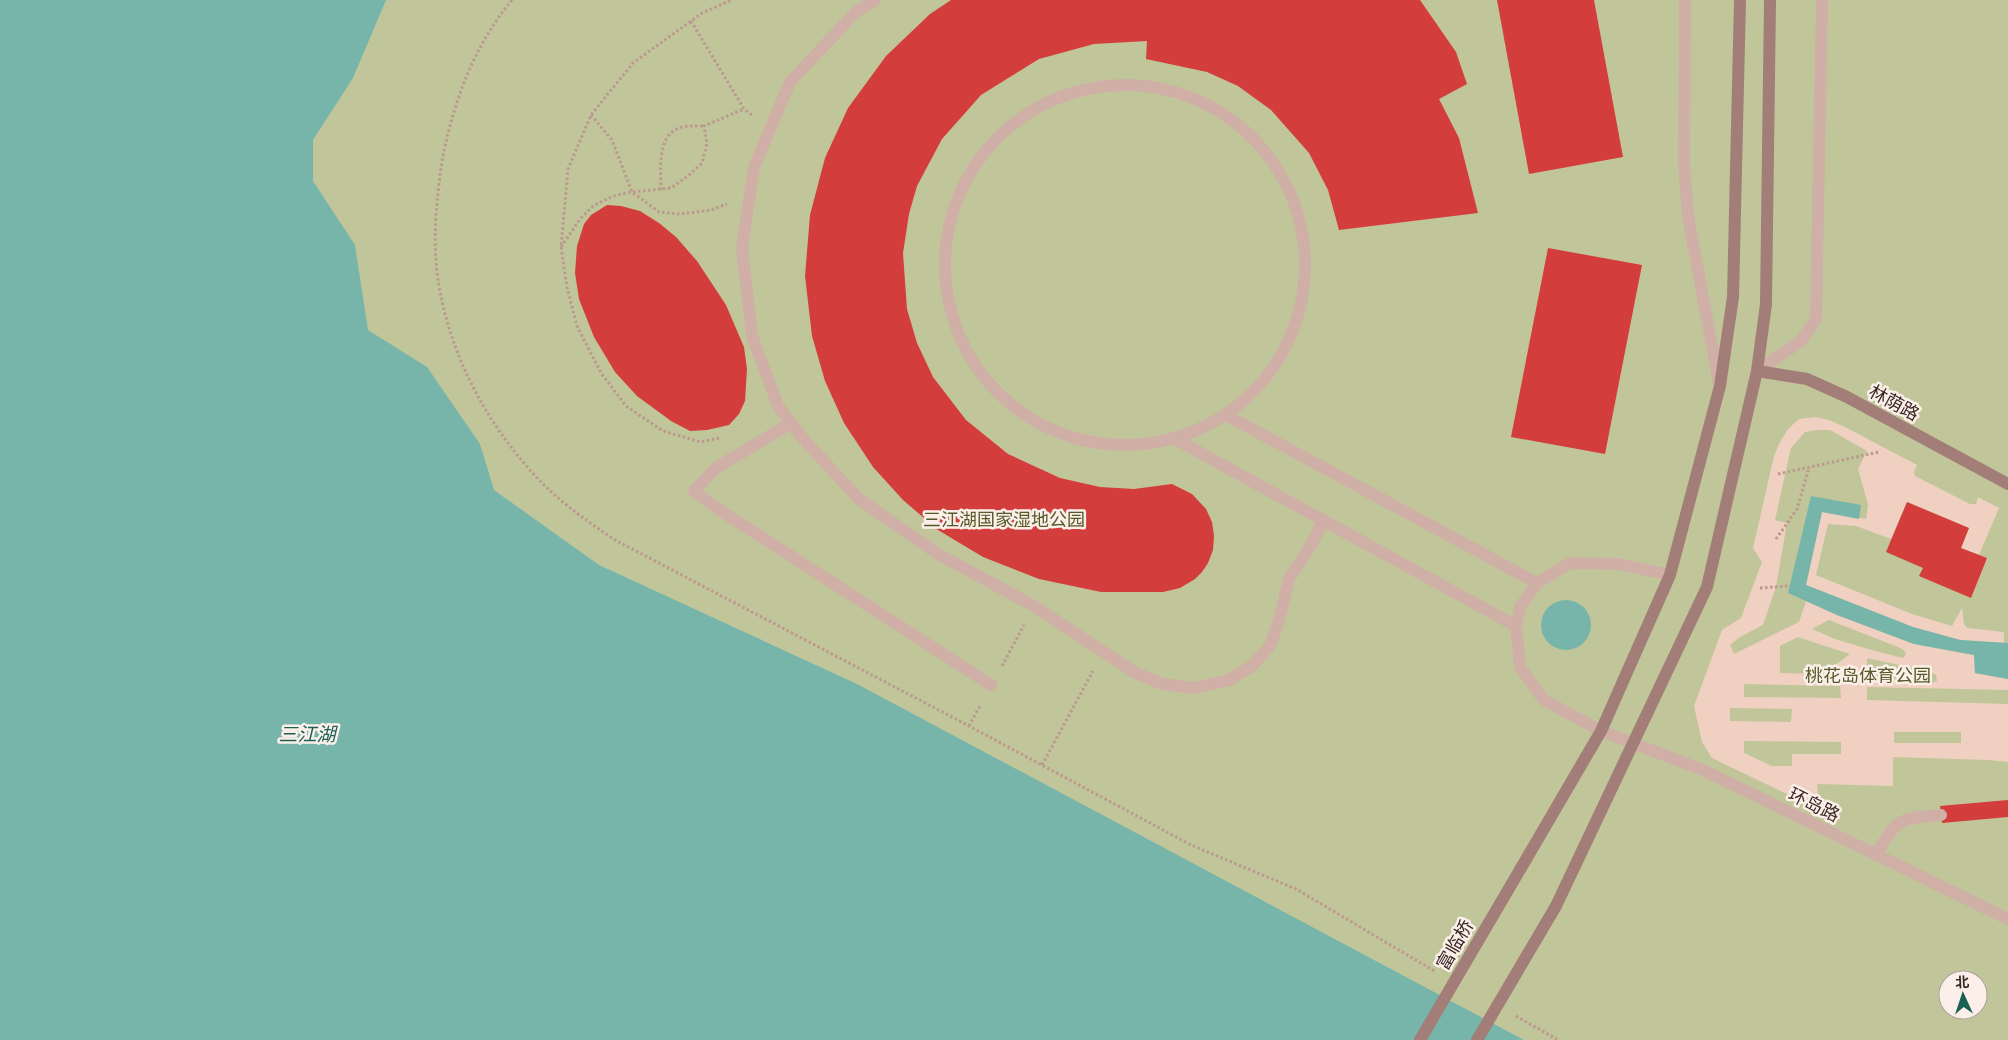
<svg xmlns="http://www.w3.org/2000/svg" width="2008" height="1040" viewBox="0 0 2008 1040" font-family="'PT Sans Narrow','Noto Sans SC',sans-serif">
	<rect width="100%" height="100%" fill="#f5e3dc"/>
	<!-- green -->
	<path fill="#c1c69a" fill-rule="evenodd" d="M0,0H2008V1040H0ZM1948,980H1978V1010H1948Z"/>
	<!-- plaza -->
	<path fill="#efd0c1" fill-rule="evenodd" d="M1815,417L1829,420L1845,427L1917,465L1914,472L1915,476L1970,504H1976L1978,497L1999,508L1979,555L1961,548L1969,528L1907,502L1891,539L1856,526L1828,524L1816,575L1912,614L1952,626L1962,608L1964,624L1967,628L2004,632V643L1960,640L1913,627L1806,585L1822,512L1866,519L1868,504L1858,469L1867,451L1830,430H1817L1805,432L1791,448L1775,520L1787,523L1776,587L1763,625L1740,637L1730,645L1734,654L1799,622L1806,601L1837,615L1914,644L1974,655L1975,673L2008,679V690L1867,687V700L2008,704V762L1988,760L1893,757V786L1817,784L1820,810L1712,758L1702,742L1694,706L1722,630L1741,618L1762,562L1753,548L1774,456L1780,442L1788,429L1799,419ZM1829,620L1898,647L1904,650L1906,654L1903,658L1868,649L1835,639L1812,629ZM1798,637L1822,645L1850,654L1823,674L1780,673V646ZM1867,658L1931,672L1936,675L1937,681L1931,683L1867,678ZM1744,684L1840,686L1841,698L1744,697ZM1730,708L1792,709L1791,722L1730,721ZM1894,732H1961V743H1894ZM1744,741L1841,742V754H1792V766H1772L1744,753Z"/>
	<!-- water -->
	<path fill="#77b5aa" d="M0,0H386L353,78L313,140V181L355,245L368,330L427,367L480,444L494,490L599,565L857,684L1524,1040H0Z
		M1811,496L1861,505L1859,519L1822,512L1806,585L1913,627L1960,640L2008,643V679L1975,673L1974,655L1914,644L1837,615L1788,593Z
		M1541 625a25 25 0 1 1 50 0a25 25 0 1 1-50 0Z"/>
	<!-- building -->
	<path fill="#d33d3b" d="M951,0H1420L1456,52L1467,84L1439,99L1459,138L1478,213L1339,230L1328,190L1309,153L1271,110L1238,86L1207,72L1146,59L1147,41L1094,44L1039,59L981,95L942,139L917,186L909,214L903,253L907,309L917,343L933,377L966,420L1008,454L1060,478L1100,487L1134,489L1172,484L1192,494L1206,509L1212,522L1214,536L1213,550L1208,563L1202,572L1195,579L1180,588L1163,592H1101L1039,579L983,557L938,530L903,500L873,467L844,423L825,381L812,336L805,276L810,215L825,158L848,108L886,56L930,14Z
		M1497,0H1594L1623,157L1529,174Z
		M607,205L621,206L640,211L659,223L676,237L697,261L726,305L744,347L747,369L745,401L739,414L729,425L707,430L690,431L671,421L637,396L615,372L594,337L579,299L575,273L577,246L584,224L591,215Z
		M1548,248L1642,265L1605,454L1511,437Z
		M1907,502L1969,528L1961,548L1987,558L1971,598L1919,576L1923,568L1886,552Z
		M2008,800V817L1942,823L1940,806Z"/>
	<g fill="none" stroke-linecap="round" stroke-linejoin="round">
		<!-- path -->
		<path stroke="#bb9890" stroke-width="3" stroke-dasharray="2.5 2.5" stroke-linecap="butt" d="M512,0C474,45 452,105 442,162C436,202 432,246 439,286C452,362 492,433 546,487C567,507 591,524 615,540L969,726L1191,845L1296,889L1436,972
			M691,21L744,109L752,115
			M591,115L612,140L632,192L659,212L680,214L711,210L727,204
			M661,190C661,172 657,137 677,129C686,125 695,126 704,126
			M561,247L580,219L593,206L613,196L632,192L671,188L688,176L702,163L707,143L704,126L744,109
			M719,438L701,442L663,431L626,406L601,373L577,326L567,287L561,247L568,169L591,115L633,63L702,13L732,0
			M1778,474L1879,452
			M1776,539L1797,509L1809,468
			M1760,588L1789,586
			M1002,666L1024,625
			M969,726L981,704
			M1042,765L1093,671
			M1516,1016L1558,1040"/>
		<!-- lane -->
		<path stroke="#cfafa6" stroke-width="12" d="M875,0L856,12L790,82L754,167L742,248L752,336L778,406L804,440L859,499L938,554L1034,606L1134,672L1162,684L1195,688L1229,680L1252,666L1270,646L1279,620L1289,579L1314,540L1323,520
			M945 265a180 180 0 1 1 360 0a180 180 0 1 1-360 0Z
			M1226,415L1537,583
			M791,423L716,468L694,491L721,511L991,685
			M1175,439L1516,626
			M1670,575L1618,564L1570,563L1537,583L1520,607L1516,626L1520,667L1544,700L1601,731L1703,770L2008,919
			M1876,855C1898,817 1898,819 1941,815"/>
		<!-- street -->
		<path stroke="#cfafa6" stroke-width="12" d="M1685,0L1684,164L1688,216L1719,384
			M1757,371L1801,341L1816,319L1822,0"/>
		<!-- secondary -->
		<path stroke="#a37d77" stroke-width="12" d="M1757,371L1807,379L1847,397L2008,484
			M1521,868L1601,731L1670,575L1720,386L1733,297L1740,0
			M1556,906L1707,587L1757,371L1766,304L1770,0"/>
		<!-- secondary-bridge -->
		<path stroke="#a37d77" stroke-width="12" d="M1420,1040L1521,868
			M1477,1040L1556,906"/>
	</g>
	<g text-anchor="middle" stroke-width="5" stroke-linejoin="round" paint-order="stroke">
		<!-- street labels -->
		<g font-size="18" fill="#3a2928" stroke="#fcefe9">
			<text transform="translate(1894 403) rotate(29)" y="6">林荫路</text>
			<text transform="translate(1814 805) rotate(26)" y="6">环岛路</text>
			<text transform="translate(1455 945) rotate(-60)" y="6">富临桥</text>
		</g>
		<!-- park labels -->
		<g font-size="18" fill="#545b28" stroke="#fcefe9">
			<text x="1004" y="526">三江湖国家湿地公园</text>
			<text x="1868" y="682">桃花岛体育公园</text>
		</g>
		<!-- water labels -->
		<g font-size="19" font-style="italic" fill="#186155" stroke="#fcefe9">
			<text x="307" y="741">三江湖</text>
		</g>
	</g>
	<!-- north arrow -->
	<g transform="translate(1963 995) rotate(357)"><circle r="24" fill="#fcefe9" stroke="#aea09c"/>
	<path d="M0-4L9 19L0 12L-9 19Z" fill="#186155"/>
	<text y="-8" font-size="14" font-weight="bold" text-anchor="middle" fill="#3a2928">北</text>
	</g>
</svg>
